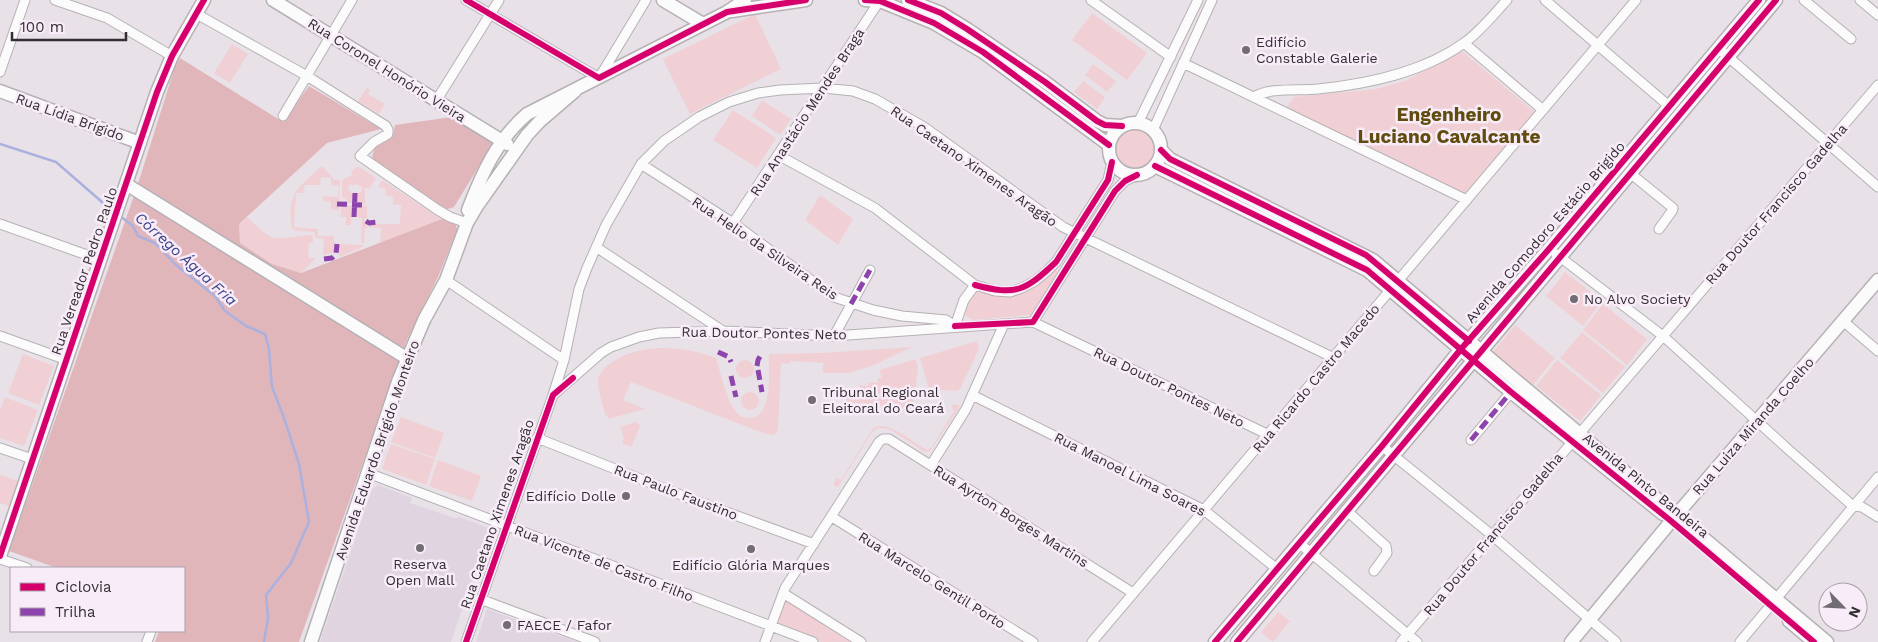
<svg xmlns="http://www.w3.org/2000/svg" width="1878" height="642" viewBox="0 0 1878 642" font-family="'Work Sans',sans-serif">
	<rect width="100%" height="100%" fill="#e8e2e8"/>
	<!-- built -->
	<path fill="#e0d4e0" d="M378,485L412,498L410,503L455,518L460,517L494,530L481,569L476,568L451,642H320L371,492L373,488Z
		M487,609L577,642H476Z"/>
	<!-- green -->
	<path fill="#f0d0d4" d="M1092,13L1147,53L1127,80L1072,40Z
		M755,14L781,69L690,114L663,59Z
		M232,44L248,54L230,83L214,73Z
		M1462,51L1535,112L1465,194L1287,107L1294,97L1376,89L1405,81Z
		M1093,64L1116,81L1107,92L1085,75Z
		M1083,81L1105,97L1097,109L1074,92Z
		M367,88L370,90L368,94L385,104L379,114L358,101Z
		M762,100L791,119L780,135L752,116Z
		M733,110L776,138L757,168L713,140Z
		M1114 148a21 21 0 1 1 42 0a21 21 0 1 1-42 0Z
		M322,166L335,180H340L339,203L336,204L339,205V217L338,210L331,209V202L323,201V196L338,197L339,186L331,185V178L321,177L320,185H305L303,193H296L294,227L318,229V236H334L335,252L323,255L324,239L316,238L314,232L298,231L292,229C286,193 298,188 322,166Z
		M358,166L376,178L370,188H365V204H356V194L361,192L362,187L358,185L357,182L356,185H349L348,189L354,195V203H347L346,199L342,197V180L352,175L351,171Z
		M382,180L442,219L380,243L381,228L369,227L370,224H400L401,205H393V197L385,195L386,189L378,187Z
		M820,195L853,219L838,245L805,220Z
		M341,205L354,206L353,217L351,218V225H346V217H341Z
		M356,206H367V218L364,219L368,228H365L364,243H361L362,218L356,217Z
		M247,217C254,223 263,233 272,237C278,240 304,235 313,235V242L309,243L308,258H316L301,273L272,264L240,243L239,224Z
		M339,244L364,245L363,247L339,257Z
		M1055,269L1058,272L1031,315L973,320L966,316V307L976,292L1001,295Z
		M1565,272L1602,301L1583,326L1546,296Z
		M1603,304L1647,339L1627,365L1583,330Z
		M1515,325L1555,358L1533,385L1493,352Z
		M1582,332L1625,367L1603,393L1560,358Z
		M977,341L979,349L960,389L957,391L929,389L920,358Z
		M912,347L872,366L848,373H823V363L790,361V364L781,363L778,430L774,435L766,434L631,382L623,400L645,409L608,419L607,415H605C603,405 598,392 598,381C598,374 606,366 611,363C641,342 683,346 716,358C721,374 725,394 734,409C737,415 743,418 750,418C774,417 768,370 769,354L821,353Z
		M23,354L54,366L39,405L8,393Z
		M916,359L918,368L913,409L846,402V396H841V389L851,390V387L859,388L860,385L868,386L869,382L878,383L877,379L882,377L879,370Z
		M736 369a9 9 0 1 1 18 0a9 9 0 1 1-18 0Z
		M1557,360L1601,395L1580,421L1536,386Z
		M741 401a9 9 0 1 1 18 0a9 9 0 1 1-18 0Z
		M5,397L38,410L24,446L0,438V409Z
		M951,405H959V408L931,450L925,452L889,429L878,428L872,432L838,487L833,485L836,478L841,480L873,428C889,419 912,443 927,450L932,447L954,411Z
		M401,417L444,433L435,458L391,442Z
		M635,422L639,424L640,427L631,447L622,443L624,438L620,427Z
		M391,444L435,459L426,485L382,469Z
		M438,460L481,476L472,501L429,486Z
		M0,475L18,481L9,506L0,503Z
		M786,599L850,642H821L776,623Z
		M1278,612L1290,621L1273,642L1261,632Z"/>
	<!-- forest -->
	<path fill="#e1b6bb" d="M180,58L283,122L309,86L381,129L327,143L239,224L240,243L272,264L301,273L442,219L451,221L456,225L457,230L438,277L406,342L299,642H155L159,631H184V568H57L9,551L136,190L175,67Z
		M452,117L495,140L454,207L445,210L372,159C373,147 379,141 390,139L393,135L395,125Z"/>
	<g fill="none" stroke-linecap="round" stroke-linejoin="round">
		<!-- stream -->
		<path stroke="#abb1de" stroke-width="2.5" d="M0,144L56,162L110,209
			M120,216L133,226L138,236L155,243L176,265L215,296L225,311L246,326L265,334L269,349L272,387L283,415L299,464L309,522L291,563L266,595L268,618L264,642"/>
		<!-- street casing -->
		<g stroke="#b5b1b5" stroke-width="11">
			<path id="street" d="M55,0L107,18L172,56
				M466,0L599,78L646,0
				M1091,0L1171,57
				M1545,0L1669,106
				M1804,0L1851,39
				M1860,0L1878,15
				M195,13L307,76L386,126L388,130V134L374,142L360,156L438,210L450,217L467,223
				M1464,43L1543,110
				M1718,48L1878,187
				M1183,63L1467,200
				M0,72L25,0
				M1254,97C1269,87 1300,91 1318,89C1368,84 1422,73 1464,43C1480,32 1494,14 1507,0
				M436,101L499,0
				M283,116L352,0
				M1138,123L1198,0
				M1153,130L1212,0
				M778,155L875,208L975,285L995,291L1010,292L1022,288L1035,281L1046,272L1056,262L1108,180L1112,162
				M641,164L733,223L834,297L873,310L902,316L946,320L955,326
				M1630,173L1673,208L1672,211L1659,229
				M733,223L880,0
				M0,224L101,260
				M596,247L723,331
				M1556,254L1663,336L1790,451L1853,506L1862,507L1878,517
				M446,280L564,360
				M1843,321L1878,351
				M1033,322L1115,191L1125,181L1137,175
				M955,326L964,300L975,285
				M0,336L67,360
				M834,336L870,270
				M553,395L601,353L611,347L639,337L659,333L724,331L834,336L1033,322L1269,435
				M972,395L1204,510L1277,569
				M537,438L691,499L814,544
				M1471,440L1511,392
				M1382,446L1493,536L1616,642
				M0,448L32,459
				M931,465L966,409L1004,324
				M368,473L813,642
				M1347,511L1386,546L1387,553L1374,571
				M832,517L1033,642
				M1299,543L1417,642
				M0,559L27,568
				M783,593L861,642
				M480,599L595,642
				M147,642L151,631
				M466,642L553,395L564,360L579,289L587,268L606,225L641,164L664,141L699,117L729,102L758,93L780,90L823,88L853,91L875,99L924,127L1063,227L1334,358
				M765,642L785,588L879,442L883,439H889L1133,593
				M1092,642L1636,0
				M1401,642L1878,85
				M1740,642L1878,477"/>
		</g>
		<!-- secondary casing -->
		<g stroke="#b5b1b5" stroke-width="15">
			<path id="secondary" d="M273,0L507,144
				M663,0L703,24
				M865,0L880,1L934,23L983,52L1109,145
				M908,0L941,13L967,29L1045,82L1097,121L1105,125L1122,126
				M732,11L806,0
				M0,91L140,143
				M1109 149a26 26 0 1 1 52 0a26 26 0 1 1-52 0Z
				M1161,150L1170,159L1373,260L1827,642
				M1155,166L1367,270L1511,392L1663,514
				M126,184L408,359
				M468,210C482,173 497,140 527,114L727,12L745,0
				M0,556L157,92L172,56L204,0
				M1789,621L1814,642
				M311,642L399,379L424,320L446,280L467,223L477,206L527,135L540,121L575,91
				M1215,642L1382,446L1461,349L1549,249L1759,0
				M1237,642L1776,0
				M1571,642L1678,513L1878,280"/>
		</g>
		<!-- street -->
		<use href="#street" stroke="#fcfbfc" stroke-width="9"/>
		<!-- secondary -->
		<use href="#secondary" stroke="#fcfbfc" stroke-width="12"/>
		<!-- quiet -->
		<path stroke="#8e44ad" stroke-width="5" stroke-dasharray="10 5" stroke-linecap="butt" d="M337,204L365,205
			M354,217L355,193
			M366,221L369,223L378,222
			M324,259L332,258L336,254L337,244
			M851,304L870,270
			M718,352L729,357L731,362
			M757,366L758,360L762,353
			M758,370L762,392
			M731,376L736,397
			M1471,440L1511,392"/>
		<!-- cycleway casing -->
		<g stroke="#f8ecf8" stroke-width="9">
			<path id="cycleway" d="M466,0L599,78L727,12L806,0
				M865,0L880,1L934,23L983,52L1109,145
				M908,0L941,13L967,29L1045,82L1097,121L1105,125L1122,126
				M1161,150L1170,159L1366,255L1469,341
				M1155,166L1367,270L1511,392L1671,521L1814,642
				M975,285C1016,296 1025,291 1056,262L1108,180L1112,162
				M955,326L1033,322L1115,191L1125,181L1137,175
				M0,556L157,92L172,56L204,0
				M466,642L553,395L573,378
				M1215,642L1382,446L1461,349L1549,249L1759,0
				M1237,642L1776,0"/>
		</g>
		<!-- cycleway -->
		<use href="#cycleway" stroke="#d6006c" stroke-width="6"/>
	</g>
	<!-- markers -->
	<g fill="#726d72" stroke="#f8ecf8" stroke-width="2">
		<circle cx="1246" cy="50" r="5"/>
		<circle cx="1574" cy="299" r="5"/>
		<circle cx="812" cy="400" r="5"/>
		<circle cx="626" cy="496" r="5"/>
		<circle cx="420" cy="548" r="5"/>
		<circle cx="751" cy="549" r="5"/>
		<circle cx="507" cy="625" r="5"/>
	</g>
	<g text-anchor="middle" stroke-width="5" stroke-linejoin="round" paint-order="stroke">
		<!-- poi labels -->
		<g font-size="14" fill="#322e32" stroke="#f8ecf8" text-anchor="start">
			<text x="1256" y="47">Edifício<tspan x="1256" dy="16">Constable Galerie</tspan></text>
			<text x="1584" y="304">No Alvo Society</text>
			<text x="822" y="397">Tribunal Regional<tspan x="822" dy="16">Eleitoral do Ceará</tspan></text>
			<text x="616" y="501" text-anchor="end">Edifício Dolle</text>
			<text x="420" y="569" text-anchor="middle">Reserva<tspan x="420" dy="16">Open Mall</tspan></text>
			<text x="751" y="570" text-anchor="middle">Edifício Glória Marques</text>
			<text x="517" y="630">FAECE / Fafor</text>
		</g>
		<!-- street labels -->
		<g font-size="14" fill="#322e32" stroke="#f8ecf8">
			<text transform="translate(387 70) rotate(32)" y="5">Rua Coronel Honório Vieira</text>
			<text transform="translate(807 112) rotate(-57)" y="5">Rua Anastácio Mendes Braga</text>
			<text transform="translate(70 117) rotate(20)" y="5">Rua Lídia Brígido</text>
			<text transform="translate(974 166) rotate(35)" y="5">Rua Caetano Ximenes Aragão</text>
			<text transform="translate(1776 204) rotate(-49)" y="5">Rua Doutor Francisco Gadelha</text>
			<text transform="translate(1545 232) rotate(-49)" y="5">Avenida Comodoro Estácio Brigido</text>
			<text transform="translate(765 248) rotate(34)" y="5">Rua Helio da Silveira Reis</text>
			<text transform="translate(84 271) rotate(-71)" y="5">Rua Vereador Pedro Paulo</text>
			<text transform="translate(764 333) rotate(1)" y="5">Rua Doutor Pontes Neto</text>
			<text transform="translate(1316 378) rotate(-50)" y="5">Rua Ricardo Castro Macedo</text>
			<text transform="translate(1169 387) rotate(26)" y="5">Rua Doutor Pontes Neto</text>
			<text transform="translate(1753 426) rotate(-49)" y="5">Rua Luiza Miranda Coelho</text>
			<text transform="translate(377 450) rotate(-71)" y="5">Avenida Eduardo Brígido Monteiro</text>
			<text transform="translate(1130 474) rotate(27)" y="5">Rua Manoel Lima Soares</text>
			<text transform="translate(1646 485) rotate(39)" y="5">Avenida Pinto Bandeira</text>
			<text transform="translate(676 492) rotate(21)" y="5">Rua Paulo Faustino</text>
			<text transform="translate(497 514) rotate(-71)" y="5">Rua Caetano Ximenes Aragão</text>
			<text transform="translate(1011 516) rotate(32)" y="5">Rua Ayrton Borges Martins</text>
			<text transform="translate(1493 534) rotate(-50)" y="5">Rua Doutor Francisco Gadelha</text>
			<text transform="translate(604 563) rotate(21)" y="5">Rua Vicente de Castro Filho</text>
			<text transform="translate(932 580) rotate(32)" y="5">Rua Marcelo Gentil Porto</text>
		</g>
		<!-- water labels -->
		<g font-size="15" font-style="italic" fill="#39418a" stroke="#f8ecf8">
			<text transform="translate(186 259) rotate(42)" y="5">Córrego Água Fria</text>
		</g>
		<!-- district labels -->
		<g font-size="19" font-weight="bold" fill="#604c0e" stroke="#f8ecf8">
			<text x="1449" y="121">Engenheiro<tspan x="1449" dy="22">Luciano Cavalcante</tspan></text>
		</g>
	</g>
	<!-- legend -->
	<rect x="10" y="567" width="175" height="65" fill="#f8ecf8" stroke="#a9a0a9"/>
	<rect x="20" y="583" width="25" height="8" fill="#d6006c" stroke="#a9a0a9"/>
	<text x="55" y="592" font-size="15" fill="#322e32">Ciclovia</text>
	<rect x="20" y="608" width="25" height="8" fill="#8e44ad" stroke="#a9a0a9"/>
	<text x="55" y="617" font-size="15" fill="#322e32">Trilha</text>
	<!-- north arrow -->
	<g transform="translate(1843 607) rotate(114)"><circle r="24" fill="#f8ecf8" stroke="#a9a0a9"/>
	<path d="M0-4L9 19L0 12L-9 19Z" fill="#726d72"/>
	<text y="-8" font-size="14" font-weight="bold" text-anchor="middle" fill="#322e32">N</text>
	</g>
	<!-- scale -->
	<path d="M12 32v8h114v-8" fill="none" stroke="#322e32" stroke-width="2.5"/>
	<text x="20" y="32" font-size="15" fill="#322e32" stroke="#f8ecf8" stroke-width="4" paint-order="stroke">100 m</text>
</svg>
